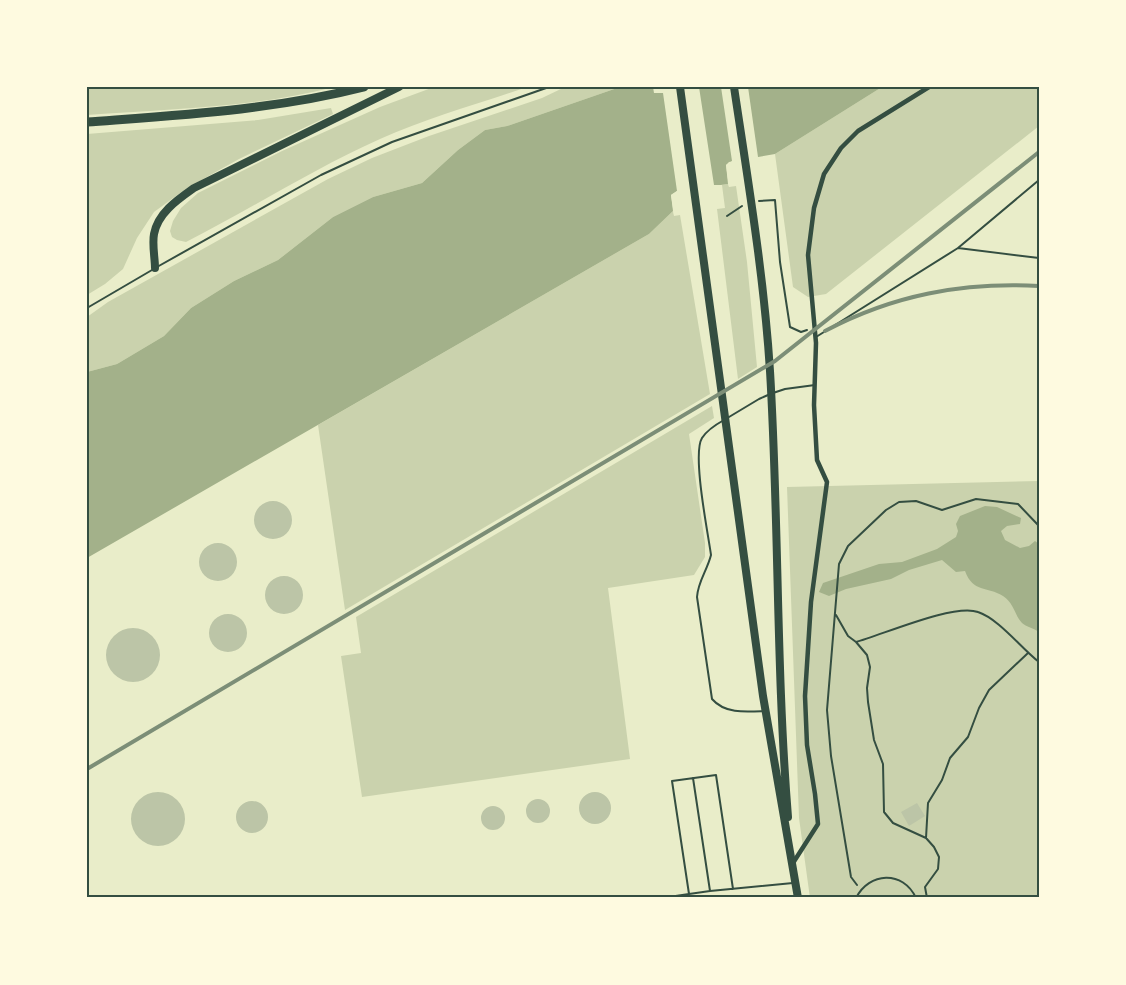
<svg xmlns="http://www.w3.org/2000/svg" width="1126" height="985" viewBox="0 0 1126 985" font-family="Lora,serif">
	<rect width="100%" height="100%" fill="#e9edc9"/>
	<!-- green -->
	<path fill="#cad2ad" d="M87,87H334C253,108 169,109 87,115Z
		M434,87H527C478,104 427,118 380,139C313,169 251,209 186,242L177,240L172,237L170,231L173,221L181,208L198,193L282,151L380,107Z
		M565,87H620L507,126L485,130L458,150L422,183L373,197L333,217L278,260L234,281L191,308L164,336L117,364L87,372V317L108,302L328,179L372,158L429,136L542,98Z
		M882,87H1039V126L826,294L808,297L793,287L775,154Z
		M331,108L333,114L239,159L187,188L154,212L137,238L123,269L105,284L87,295V134L258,120Z
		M728,184L729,187L736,186L747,262L757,367L738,379L717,209L725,208L722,185Z
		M673,211L674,216L680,215L710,394L345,610L318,425L649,234Z
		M712,406L714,418L689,434L705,543V557L694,575L608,588L630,759L362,797L341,656L361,653L356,617Z
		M1039,481V898H810L799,818L787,487Z"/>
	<!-- water -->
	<path fill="#a3b18a" d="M620,87H882L775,154L729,162L726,165L728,184L677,191L671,195L673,211L649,234L87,558V372L117,364L164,336L191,308L234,281L278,260L333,217L373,197L422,183L458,150L485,130L507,126Z
		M985,506L997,507L1021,518L1020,524L1007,526L1001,531L1005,540L1020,548L1029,546L1035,541L1039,544V632C1034,628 1026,627 1022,623C1014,614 1014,603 1003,596C987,586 973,593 965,571L956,572L942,560L909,570L891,579L846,589L829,596L819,592L823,583L879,564L902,562L937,549L956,537L958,531L956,524L960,516Z"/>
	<!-- pier -->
	<path fill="#e9edc9" d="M653,87H699L714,185H722V187L674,196L676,211L674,215L671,195L677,191L663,93H654Z
		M721,87H748L758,157H766L767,160L729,166L731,184L729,187L726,165L732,161Z"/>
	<!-- building -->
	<path fill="#bcc5a7" d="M254 520a19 19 0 1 1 38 0a19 19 0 1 1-38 0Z
		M199 562a19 19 0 1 1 38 0a19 19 0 1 1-38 0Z
		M265 595a19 19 0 1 1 38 0a19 19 0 1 1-38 0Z
		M209 633a19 19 0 1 1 38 0a19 19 0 1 1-38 0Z
		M106 655a27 27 0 1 1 54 0a27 27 0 1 1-54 0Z
		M579 808a16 16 0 1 1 32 0a16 16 0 1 1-32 0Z
		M131 819a27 27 0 1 1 54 0a27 27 0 1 1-54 0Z
		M526 811a12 12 0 1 1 24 0a12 12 0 1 1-24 0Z
		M236 817a16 16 0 1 1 32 0a16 16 0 1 1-32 0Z
		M917,803L925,816L909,826L901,812Z
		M481 818a12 12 0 1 1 24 0a12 12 0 1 1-24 0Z"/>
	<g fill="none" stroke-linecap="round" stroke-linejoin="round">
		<!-- path -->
		<path stroke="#344e41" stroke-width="2" d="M759,201L775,200L780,262L790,327L801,332L807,330
			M727,216L742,206
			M836,615L848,636L856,642C882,635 954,603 978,612C999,619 1021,648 1039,662
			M856,642L867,655L870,667L867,688L868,702L874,740L883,764L884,812L893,823L926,838L934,847L939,857L938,869L925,887L927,898
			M926,838L928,803L942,780L950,758L968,737L979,708L989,690L1028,653
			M857,885L851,877L831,756L827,710L839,564L848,546L886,510L899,502L916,501L942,510L976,499L1018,504L1039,526"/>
		<!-- service -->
		<path stroke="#344e41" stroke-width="2" d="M958,248L1039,258
			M157,267L321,175L392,142L549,87
			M87,308L152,270
			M816,337L958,248L1039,180
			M773,393L785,389L815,385
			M729,417L759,399L768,395
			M724,420C715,425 707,430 702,438C692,454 708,533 711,555C707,571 698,581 697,597L712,699C725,714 746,712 764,711
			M693,778L710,891L793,883
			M710,891L689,894L672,781L716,775L733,889
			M662,898L689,894
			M856,898C869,872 903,870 916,898"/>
		<!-- minor -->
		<path stroke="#344e41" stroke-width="4.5" d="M793,863L818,824L815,794L807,745L805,696L811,602L827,482L817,460L814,405L816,343L808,255L814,208L824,174L841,148L858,131L929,87"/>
		<!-- primary -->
		<path stroke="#344e41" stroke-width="8" d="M680,87L763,696L798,898
			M734,87C748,181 764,276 770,371C779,520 776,669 788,817
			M155,268C155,258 152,245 154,234C158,213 177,200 194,188L399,87"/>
		<!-- motorway -->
		<path stroke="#344e41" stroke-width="9" d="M87,122C180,115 274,110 364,87"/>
		<!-- rail -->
		<path stroke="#7c8e77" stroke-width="4" d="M825,331C893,295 962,282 1039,286
			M87,769L775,361L1039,152"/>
	</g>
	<!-- border -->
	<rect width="1126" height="985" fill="none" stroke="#fefae0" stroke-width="177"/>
	<rect x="88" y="88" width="950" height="808" fill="none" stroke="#344e41" stroke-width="2"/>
</svg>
